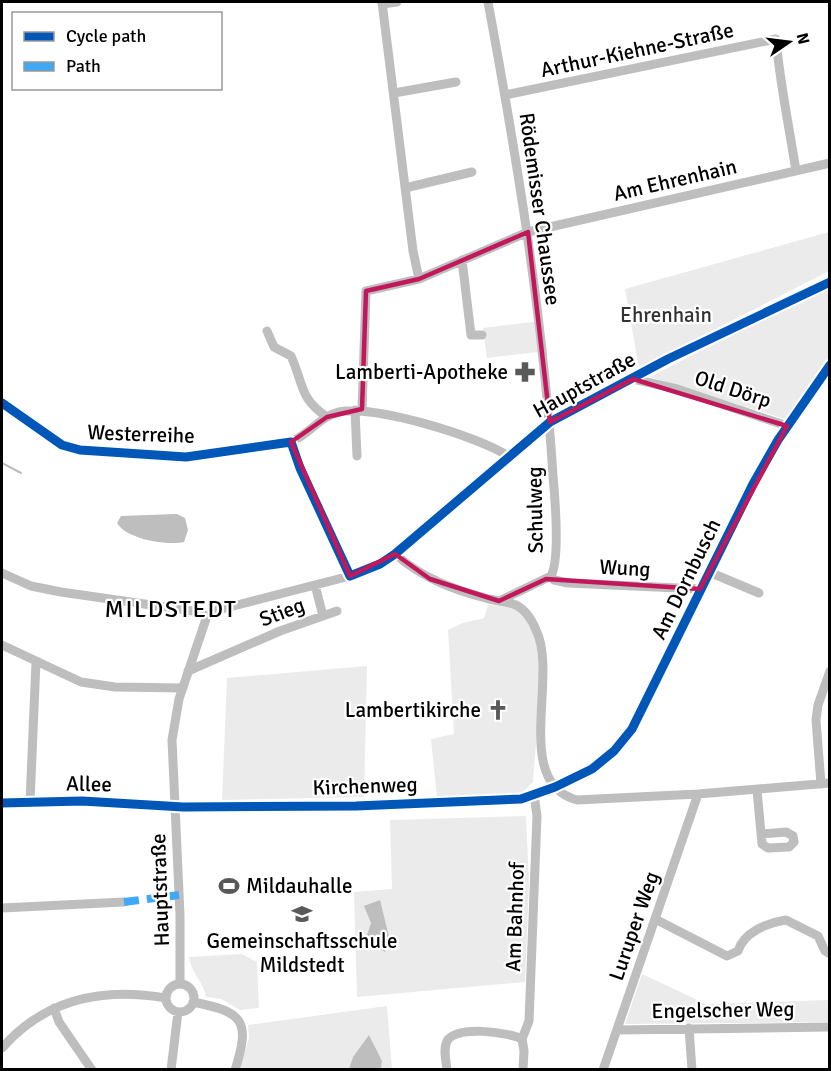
<svg xmlns="http://www.w3.org/2000/svg" width="831" height="1071" viewBox="0 0 831 1071" font-family="Signika,sans-serif">
	<rect width="100%" height="100%" fill="#fff"/>
	<!-- green -->
	<path fill="#ebebeb" d="M829,232V271L639,368L625,289Z
		M829,284V361L785,419L650,377Z
		M534,322L538,352L487,358L483,328Z
		M488,605C501,606 517,605 526,617C549,644 535,745 533,782L522,793L437,798L431,739L454,734L448,630L463,623L484,618Z
		M367,666L364,797L222,800L227,678Z
		M526,816L529,884L525,982L357,997L354,892L392,889L390,820Z
		M242,954L257,962L259,1008L240,1010L221,999L206,997C204,982 191,973 189,957Z
		M642,974L706,1004L829,1000V1022L625,1024Z
		M387,1006L392,1069H381L382,1061L353,1057L349,1069L239,1070L249,1038L248,1025Z"/>
	<!-- water -->
	<path fill="#bebebe" d="M177,514L185,518L188,530L184,542C167,546 126,539 117,523L121,516Z
		M380,900L390,941L385,952L375,946L367,935L371,923L364,906Z
		M369,1035L382,1061L381,1069H349L353,1057Z"/>
	<g fill="none" stroke-linecap="round" stroke-linejoin="round">
		<!-- stream -->
		<path stroke="#bebebe" stroke-width="2" d="M2,463L21,473"/>
		<!-- minor -->
		<path stroke="#bebebe" stroke-width="9" d="M382,2L413,251L419,279
			M488,2C517,159 543,316 553,476C555,498 560,559 551,576L499,601
			M382,4L397,2
			M394,93L456,82
			M505,95L776,39C780,84 789,126 796,171
			M405,188L472,172
			M462,260L471,335H482
			M267,331L274,347L291,356C304,385 299,398 327,417
			M633,379L677,389L787,426
			M2,403L62,445L80,450L186,457L284,444C306,439 318,417 339,412C373,404 480,437 508,456
			M355,410L357,456
			M362,410L366,291L419,279L528,232L830,163
			M291,442L300,468L350,576
			M395,554C422,578 454,590 489,599C498,601 508,602 516,605C526,610 532,620 536,630C559,676 512,783 577,800L698,794L830,783
			M709,572L759,593
			M2,573L31,586L61,592L193,611L207,616
			M551,576L554,580L568,583L700,589
			M315,585L323,616
			M2,645L81,682L115,687L183,688
			M188,671L280,631L337,611
			M821,784L816,720L818,705L830,671
			M757,790L762,844L768,848L789,847L794,842L793,836L786,832L761,834
			M30,802L36,662
			M2,803L82,801L183,807L356,806L521,799L555,787L592,769L614,751L632,729L753,484L778,440L830,365
			M2,908L124,902
			M655,919L727,956L738,951C744,932 767,923 786,920L818,936L825,951L830,954
			M180,984V915L172,740L179,699L207,616L218,610L350,576L380,564L550,422L668,359L830,282
			M166 998a14 14 0 1 1 28 0a14 14 0 1 1-28 0Z
			M193,1002C243,1012 251,1020 235,1070
			M54,1008L59,1022L92,1070
			M689,1028L692,1070
			M617,1030L830,1027
			M522,1039L529,1021L537,816L534,795
			M2,1048C45,999 103,987 166,998
			M171,1070L178,1012
			M447,1070C446,1061 443,1049 447,1041C457,1025 507,1032 522,1039L524,1051L523,1070
			M603,1070L698,794"/>
		<!-- quiet -->
		<path stroke="#3fa9f5" stroke-width="8" stroke-dasharray="15 8" stroke-linecap="butt" d="M124,902L179,895"/>
		<!-- cycleway casing -->
		<g stroke="#fff" stroke-width="13">
			<path id="cycleway" d="M2,403L62,445L80,450L186,457L291,442L300,468L350,576L380,564L395,554L550,422L668,359L830,282
				M2,803L82,801L183,807L356,806L521,799L555,787L592,769L614,751L632,729L753,484L778,440L830,365"/>
		</g>
		<!-- cycleway -->
		<use href="#cycleway" stroke="#0057b8" stroke-width="9"/>
	</g>
	<!-- marked area -->
	<path fill="none" stroke="#c2185b" stroke-width="4.5" stroke-linejoin="round" d="M528,232L550,422L633,379L787,426L700,589L546,579L499,601L430,579L395,554L350,576L291,442L327,417L362,409L366,291L419,279Z"/>
	<!-- icons -->
	<defs>
		<g id="pharmacy-bare" transform="scale(1.62)"><path d="M-2-6h4v4h4v4h-4v4h-4v-4h-4v-4h4Z" fill="#595959" stroke="#fff" stroke-width="2.5" paint-order="stroke"/></g>
		<g id="church-bare" transform="scale(1.62)"><path d="M-1.2-6h2.4v3.5h3.3v2.4h-3.3V6h-2.4V-.1h-3.3v-2.4h3.3Z" fill="#595959" stroke="#fff" stroke-width="2.5" paint-order="stroke"/></g>
		<g id="stadium-bare" transform="scale(1.62)"><path d="M0-5a6.5 5 0 1 0 0 10a6.5 5 0 1 0 0-10ZM-3.5-1.8h7v3.6h-7Z" fill="#595959" stroke="#fff" stroke-width="2.5" paint-order="stroke"/></g>
		<g id="school-bare" transform="scale(1.62)"><path d="M0-5L7-2L0 1L-7-2ZM-4 1L0 2.5L4 1V4Q0 6-4 4Z" fill="#595959" stroke="#fff" stroke-width="2.5" paint-order="stroke"/></g>
	</defs>
	<g fill-rule="evenodd">
		<use href="#pharmacy-bare" x="525" y="372"/>
		<use href="#church-bare" x="498" y="710"/>
		<use href="#stadium-bare" x="229" y="886"/>
		<use href="#school-bare" x="302" y="914"/>
	</g>
	<g text-anchor="middle" stroke-width="4.5" stroke-linejoin="round" paint-order="stroke">
		<!-- street labels -->
		<g font-size="21" fill="#000" stroke="#fff">
			<text transform="translate(637 50) rotate(-12)" y="7">Arthur-Kiehne-Straße</text>
			<text transform="translate(675 180) rotate(-13)" y="7">Am Ehrenhain</text>
			<text transform="translate(540 209) rotate(82)" y="7">Rödemisser Chaussee</text>
			<text transform="translate(584 385) rotate(-29)" y="7">Hauptstraße</text>
			<text transform="translate(733 389) rotate(18)" y="7">Old Dörp</text>
			<text transform="translate(141 434) rotate(2)" y="7">Westerreihe</text>
			<text transform="translate(535 510) rotate(-91)" y="7">Schulweg</text>
			<text transform="translate(625 568) rotate(3)" y="7">Wung</text>
			<text transform="translate(686 579) rotate(-64)" y="7">Am Dornbusch</text>
			<text transform="translate(282 612) rotate(-21)" y="7">Stieg</text>
			<text transform="translate(89 784) rotate(1)" y="7">Allee</text>
			<text transform="translate(365 786) rotate(-2)" y="7">Kirchenweg</text>
			<text transform="translate(160 890) rotate(-92)" y="7">Hauptstraße</text>
			<text transform="translate(515 917) rotate(-88)" y="7">Am Bahnhof</text>
			<text transform="translate(634 926) rotate(-71)" y="7">Luruper Weg</text>
			<text transform="translate(723 1010) rotate(-1)" y="7">Engelscher Weg</text>
		</g>
		<!-- park labels -->
		<g font-size="21" fill="#323232" stroke="#fff">
			<text x="666" y="322">Ehrenhain</text>
		</g>
		<!-- poi labels -->
		<g font-size="21" fill="#000" stroke="#fff" text-anchor="end">
			<text x="508" y="379">Lamberti-Apotheke</text>
			<text x="481" y="717">Lambertikirche</text>
			<text x="246" y="893" text-anchor="start">Mildauhalle</text>
			<text x="302" y="948" text-anchor="middle">Gemeinschaftsschule<tspan x="302" dy="24">Mildstedt</tspan></text>
		</g>
		<!-- quarter labels -->
		<g font-size="24" letter-spacing="1.5" fill="#000" stroke="#fff">
			<text x="171" y="617">MILDSTEDT</text>
		</g>
	</g>
	<!-- border -->
	<rect width="831" height="1071" fill="none" stroke="#000000" stroke-width="6"/>
	<!-- legend -->
	<rect x="12" y="12" width="210" height="78" fill="#ffffff" stroke="#999999" stroke-width="1.5"/>
	<rect x="24" y="32" width="30" height="9" fill="#0057b8" stroke="#999999" stroke-width="1.5"/>
	<text x="66" y="42" font-size="18" fill="#000000">Cycle path</text>
	<rect x="24" y="62" width="30" height="9" fill="#3fa9f5" stroke="#999999" stroke-width="1.5"/>
	<text x="66" y="72" font-size="18" fill="#000000">Path</text>
	<!-- north arrow -->
	<g transform="translate(789 42) rotate(76)" stroke="#ffffff" stroke-width="4.5" paint-order="stroke">
	<path d="M0-4.5L10 22L0 15L-10 22Z" fill="#000000"/>
	<text y="-9" font-size="16" font-weight="bold" text-anchor="middle" fill="#000000">N</text>
	</g>
</svg>
